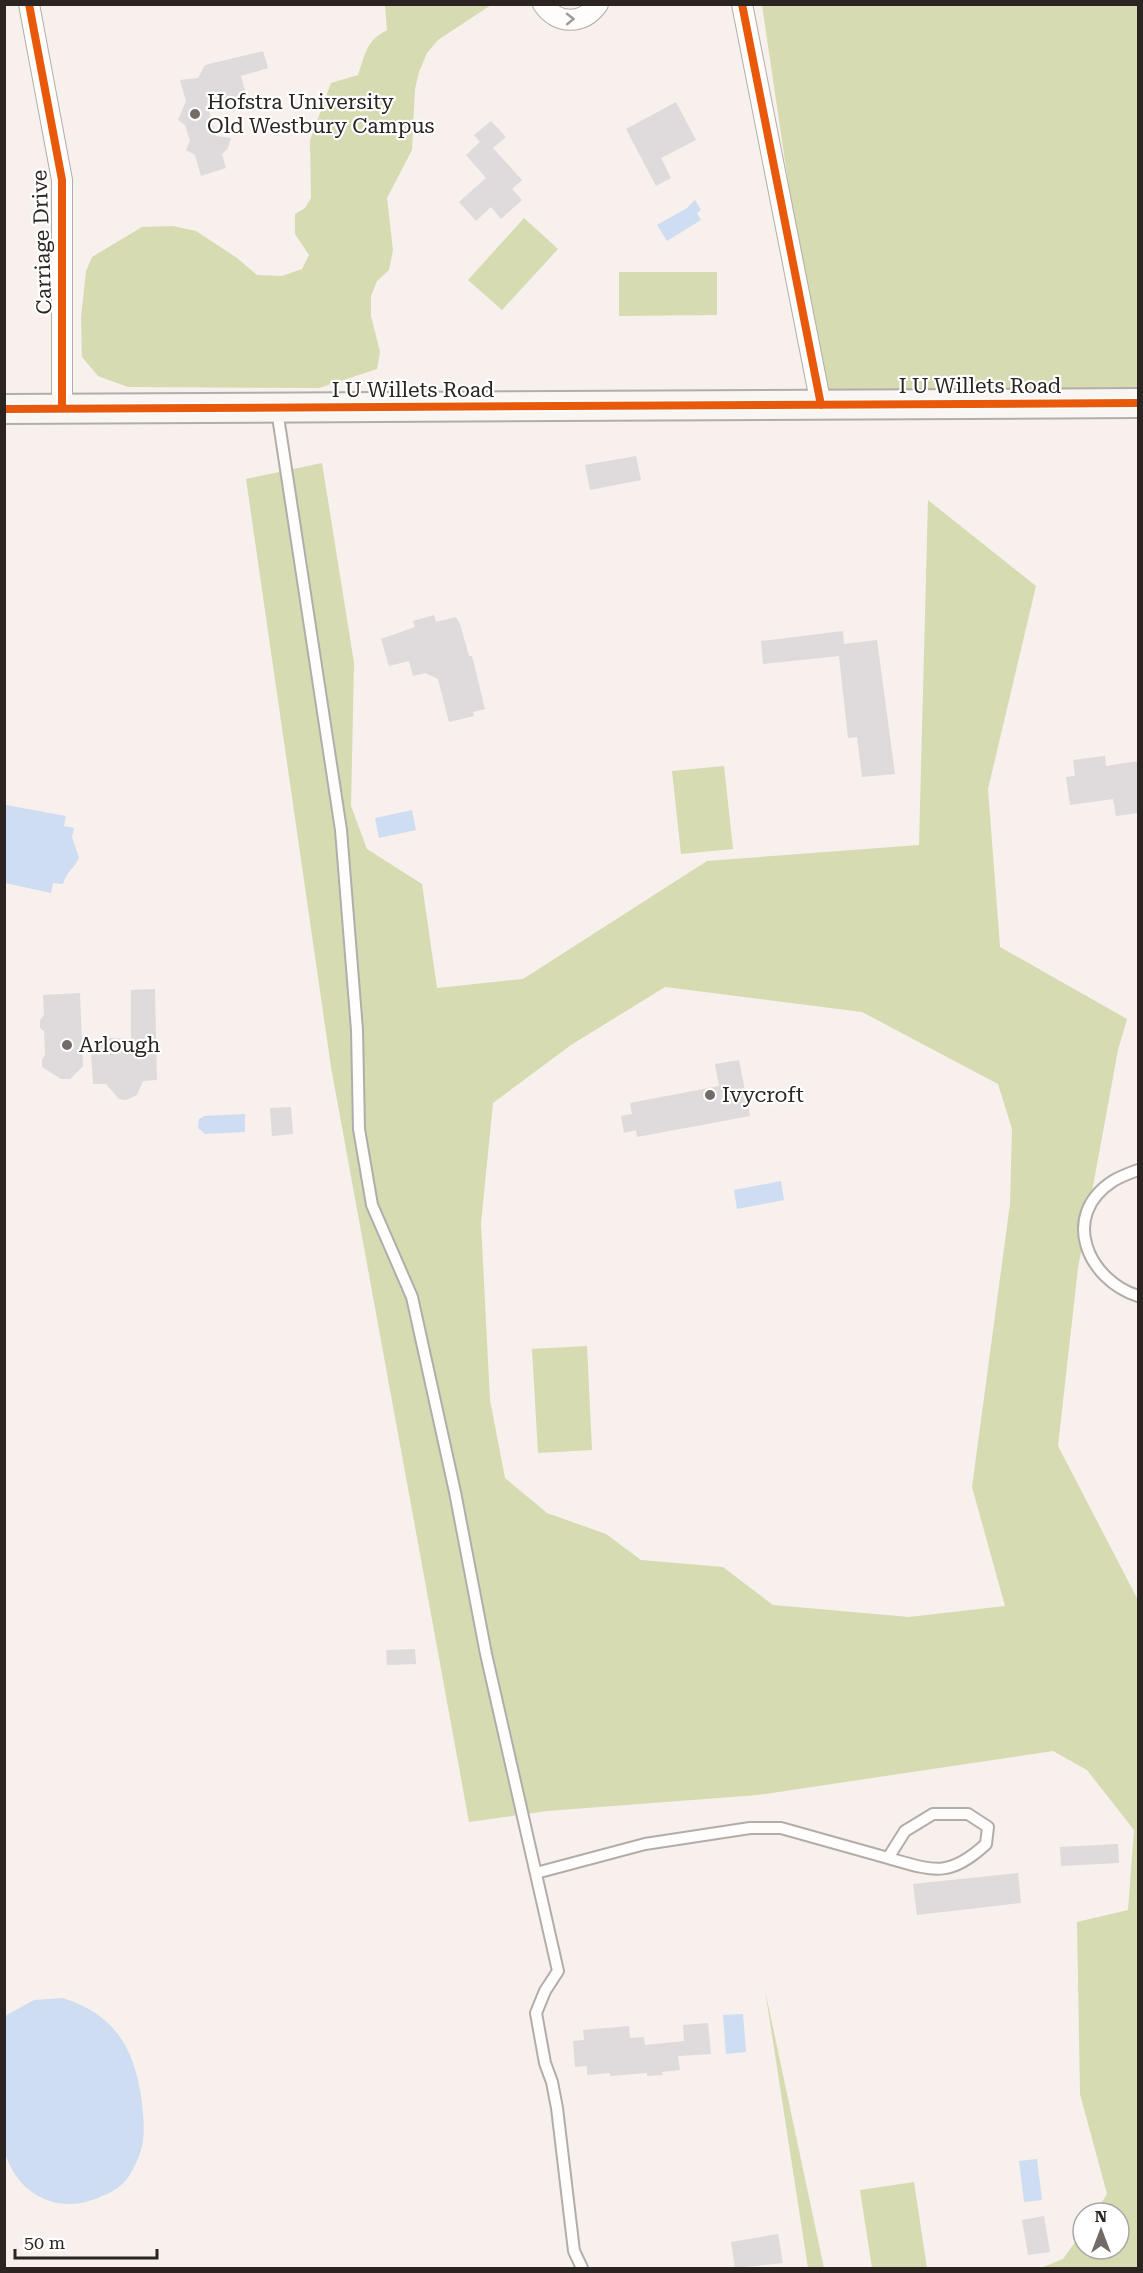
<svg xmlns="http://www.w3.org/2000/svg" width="1143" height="2273" viewBox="0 0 1143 2273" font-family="'Roboto Serif',serif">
	<rect width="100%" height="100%" fill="#f7f0ec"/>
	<!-- green -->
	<path fill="#d6dbb1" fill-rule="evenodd" d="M385,5H491L438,40L427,53L419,72L415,89L412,150L387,198L393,250L389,270L377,281L371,296V316L380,352L377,369L319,388L128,387L98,376L82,357L81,318L86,271L92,257L142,227L173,226L196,231L237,258L257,275L282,276L302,269L309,255L295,234V214L305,208L311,198L310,140L331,83L358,75C366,53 365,42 387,30Z
		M762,5H1138V403L821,405Z
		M524,218L558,249L502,310L468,280Z
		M619,272H717V315L619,316Z
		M322,463L354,663L351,806L367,849L422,884L437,988L523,979L707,861L919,845L928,500L1036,586L988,789L1000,947L1127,1019L1118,1050L1078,1268L1058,1446L1138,1600V2268H1041L1063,2259L1083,2231V2249H1119V2213H1095L1107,2194L1080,2094L1077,1922L1128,1910L1134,1830L1087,1770L1053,1751L758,1795L547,1811L469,1822L331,1067L246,479ZM665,987L862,1012L998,1084L1012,1129L1010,1204L972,1487L1005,1606L909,1617L773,1605L723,1567L641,1560L606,1534L547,1513L505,1478L490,1400L481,1223L493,1103L571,1045Z
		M724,766L733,849L681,854L672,771Z
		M587,1346L592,1450L538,1453L532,1349Z
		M765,1990L824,2268H808Z
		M914,2182L927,2268H872L860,2190Z"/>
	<!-- water -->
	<path fill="#ceddf1" d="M695,200L701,210L697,213L701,220L667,241L657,225L687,208Z
		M6,805L66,816L64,826L74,828L72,837L79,858C74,868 65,874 63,884L53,883L51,893L5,883Z
		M412,810L416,830L379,838L375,818Z
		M245,1114V1132L205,1134L198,1128L199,1119L204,1116Z
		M781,1181L784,1200L737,1209L734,1190Z
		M63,1998C116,2015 135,2049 142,2103C145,2132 146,2149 129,2176C123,2186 111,2193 100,2197C61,2215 20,2197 6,2156C2,2144 4,2128 4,2116C4,2082 4,2049 5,2016L34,2000Z
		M743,2014L746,2052L726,2054L723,2015Z
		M1037,2159L1042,2200L1024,2202L1019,2161Z"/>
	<!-- building -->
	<path fill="#dfdadb" d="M263,51L268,68L241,76L247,98L237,101L229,98L207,104L216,136L231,138L228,148L222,154L226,168L201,176L195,155L186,150L190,141L185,125L178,120L186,101L180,80L198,78L205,65Z
		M676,102L696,140L661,158L671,178L656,186L626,129Z
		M491,121L506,137L493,148L522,180L512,189L522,200L501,219L491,207L476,221L459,202L486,178L466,155L480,142L474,135Z
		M636,456L641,480L590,490L585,465Z
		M434,615L436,622L456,617L460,624L469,656H472L485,709L473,712L474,716L449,722L438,679L425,673L413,676L409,661L389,666L381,639L415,627L413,621Z
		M843,631L844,644L877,640L895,774L862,777L857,737L848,738L839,656L763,664L761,641Z
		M1105,756L1106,766L1138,761V813L1116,816L1113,799L1070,805L1066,777L1075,776L1073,760Z
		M155,989L157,1080L143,1081L137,1095L126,1100L119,1099L106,1084H93L91,1053L110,1038L131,1039V990Z
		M80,993L83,1066L70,1079H61L42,1067V1060L45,1055L44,1031L40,1028V1020L44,1015L43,995Z
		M739,1060L750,1116L637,1137L636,1130L624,1133L621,1116L632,1114L630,1103L719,1086L715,1064Z
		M291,1107L293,1134L272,1136L270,1108Z
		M415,1649L416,1664L387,1665L386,1650Z
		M1118,1844L1119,1863L1061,1866L1060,1847Z
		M1018,1873L1021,1903L917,1915L913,1884Z
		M708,2023L711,2054L678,2056L680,2070L662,2072L663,2075L647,2076V2073L610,2076V2073L587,2075V2066L575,2067L573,2041L584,2040L583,2030L629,2026L630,2038L644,2037L645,2045L684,2041L683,2025Z
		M1044,2216L1050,2252L1028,2255L1022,2220Z
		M778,2234L783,2263L735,2268L731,2242Z"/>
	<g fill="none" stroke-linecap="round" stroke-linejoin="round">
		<!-- lane casing -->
		<g stroke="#b3adaa" stroke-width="14">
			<path id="lane" d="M277,410L341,830L357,1030L359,1129L372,1205L412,1297L455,1492L486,1654L558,1971L545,1991L536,2013L545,2063L552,2082L557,2108L574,2251L582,2268
				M1138,1170C1130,1173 1121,1176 1113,1181C1059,1216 1088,1280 1138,1296
				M536,1873L645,1844L750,1828H781L888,1858L905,1831L933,1814H968L988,1827L986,1844C949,1878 934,1871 888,1858"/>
		</g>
		<!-- street casing -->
		<g stroke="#b3adaa" stroke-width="22">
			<path id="street" d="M29,4L62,180V408
				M543,4C557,25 583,25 598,4
				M742,4L821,405"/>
		</g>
		<!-- secondary casing -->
		<g stroke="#b3adaa" stroke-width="32">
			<path id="secondary" d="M4,409L1138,403"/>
		</g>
		<!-- lane -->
		<use href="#lane" stroke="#fefdfc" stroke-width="10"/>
		<!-- street -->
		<use href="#street" stroke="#fefdfc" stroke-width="20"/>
		<!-- secondary -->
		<use href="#secondary" stroke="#f9f5f2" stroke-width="28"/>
		<!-- cycleway casing -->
		<g stroke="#fff" stroke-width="11">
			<path id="cycleway" d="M29,4L62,180V408
				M742,4L821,405
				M4,409L1138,403"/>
		</g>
		<!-- cycleway -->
		<use href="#cycleway" stroke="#e8590c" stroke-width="8"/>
	</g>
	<!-- one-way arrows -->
	<defs><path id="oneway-chevron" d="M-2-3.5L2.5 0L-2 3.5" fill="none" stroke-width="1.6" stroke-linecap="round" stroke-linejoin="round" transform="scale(1.5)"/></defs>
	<use stroke="#9f9b99" href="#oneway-chevron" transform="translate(570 19) rotate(-1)"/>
	<!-- markers -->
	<g fill="#726b68" stroke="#fff" stroke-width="2">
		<circle cx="195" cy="114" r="6"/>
		<circle cx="67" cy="1045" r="6"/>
		<circle cx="710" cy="1095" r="6"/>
	</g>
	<g text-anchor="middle" stroke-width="4.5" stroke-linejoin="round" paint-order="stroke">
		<!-- poi labels -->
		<g font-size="21" fill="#2b2421" stroke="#fff" text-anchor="start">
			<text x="207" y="109">Hofstra University<tspan x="207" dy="24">Old Westbury Campus</tspan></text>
			<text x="79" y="1052">Arlough</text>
			<text x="722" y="1102">Ivycroft</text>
		</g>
		<!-- street labels -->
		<g font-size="21" fill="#2b2421" stroke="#fff">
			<text transform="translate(42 242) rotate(-92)" y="7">Carriage Drive</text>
			<text x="980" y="393">I U Willets Road</text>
			<text x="413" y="397">I U Willets Road</text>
		</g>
	</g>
	<!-- border -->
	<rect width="1143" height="2273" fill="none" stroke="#2b2421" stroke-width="12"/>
	<!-- north arrow -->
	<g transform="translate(1101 2231)"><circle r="28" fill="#ffffff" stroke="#aaa7a6" stroke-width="1.5"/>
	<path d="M0-4.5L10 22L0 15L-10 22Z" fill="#726b68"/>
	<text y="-9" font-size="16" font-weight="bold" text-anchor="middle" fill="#2b2421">N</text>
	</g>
	<!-- scale -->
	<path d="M15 2249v9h142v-9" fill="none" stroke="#2b2421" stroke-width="3"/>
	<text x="24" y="2249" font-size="18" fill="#2b2421" stroke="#ffffff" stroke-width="4.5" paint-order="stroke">50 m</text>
</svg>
